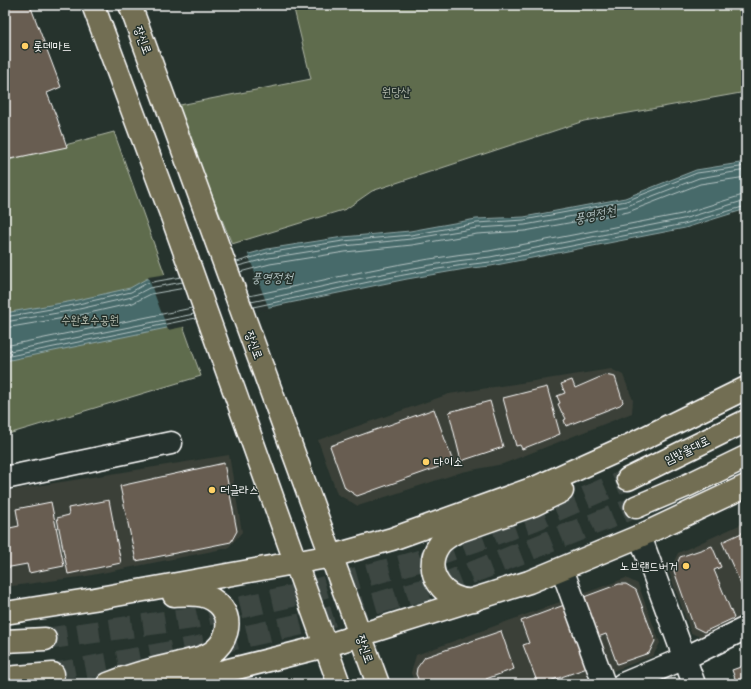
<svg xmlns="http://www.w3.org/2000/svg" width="751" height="689" viewBox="0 0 751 689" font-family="'Gochi Hand','Poor Story',sans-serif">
	<rect width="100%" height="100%" fill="#26332d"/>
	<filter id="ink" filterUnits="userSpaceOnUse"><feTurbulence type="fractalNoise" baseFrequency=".025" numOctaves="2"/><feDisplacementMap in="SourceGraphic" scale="8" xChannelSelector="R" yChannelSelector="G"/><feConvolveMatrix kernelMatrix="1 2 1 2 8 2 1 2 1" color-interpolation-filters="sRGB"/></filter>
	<g filter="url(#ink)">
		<!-- built -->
		<path fill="#3a4038" d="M611,369L623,375L633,400L632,413L503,464L462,472L358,506L337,494L318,440L449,394Z
			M229,455L242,532L228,548L87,576L5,587V491Z
			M746,522V619L705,639L691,633L669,572L678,553Z
			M626,578L638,584L660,643L653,656L605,674L577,596Z
			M568,599L596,677L578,684H415L411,673L416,655Z"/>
		<!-- green -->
		<path fill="#5f6c4e" stroke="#afb6a6" d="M293,5H746V92L584,121L372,191L346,209L232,244L175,106L311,79Z
			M114,132L201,376L5,435V161Z"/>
		<!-- water -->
		<path fill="#466a6a" stroke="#90a6a6" d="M746,160V209L685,228L491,266L471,268L407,279L5,361V313L73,301L130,288L146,279L174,275L267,249L343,237L410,231L476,219L524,217L625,198L696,170L740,163Z"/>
		<!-- pier -->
		<path fill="#26332d" d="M247,252L269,309L168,330L148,277L173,273Z"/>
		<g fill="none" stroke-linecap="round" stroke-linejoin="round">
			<!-- shore -->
			<path stroke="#b5c3c3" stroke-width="1" d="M237,262L267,253L343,241L411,235L477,223L524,220L626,201L697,173L740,167L746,165
				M238,266L269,258L344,246L411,239L477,228L525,225L627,206L699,178L746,170
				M240,272L270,264L345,252L412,245L477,234L525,231L628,212L700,184L746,177
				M249,296C327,280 409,259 489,251L682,214L746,194
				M251,302C329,286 410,265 490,257L683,219L746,200
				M253,307C331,291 411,270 490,262L684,224L746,206
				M5,317L74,305L131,292L147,283L181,277
				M5,322L75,310L132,297L149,288L183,282
				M5,328L76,316L133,303L151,294L185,288
				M5,346L192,308
				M5,352L194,314
				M5,357L196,318"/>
		</g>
		<!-- building -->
		<path fill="#675d51" stroke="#fff" d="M5,5H30L61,87L47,93L57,118L67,147L5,160Z
			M605,375L615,377L623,402L620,405L566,426L564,420L566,419L563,413H562L558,404L560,403L557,396L565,393L561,384L572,380L575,388Z
			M547,387L560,434L522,449L520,445L516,446L503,398Z
			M490,401L503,447L461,461L449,412Z
			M434,409L453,462L357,496L345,488L330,446Z
			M224,463L237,531L231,542L136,561L120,486Z
			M109,500L121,563L68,574L57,518L69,515L68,508Z
			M51,502L64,566L29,573L27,564L5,568V529L19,526L16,509Z
			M746,531V596L722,542Z
			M712,546L721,567L714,570L734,618L704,632L694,627L674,571L680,557Z
			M619,584H626L636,590L655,641L649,653L617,664L606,634L598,637L584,597Z
			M567,604L590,667L547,682L548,684H538L523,645L529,643L521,621Z
			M501,631L514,669L486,679L488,684H420L416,674L417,668L425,657Z
			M746,665V684H737L732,670Z"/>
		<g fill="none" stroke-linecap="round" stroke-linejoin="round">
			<!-- major-tunnel -->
			<path stroke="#3c4742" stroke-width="22" stroke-dasharray="22 11" stroke-linecap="butt" d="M45,639L193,618L296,595L419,561L534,520L628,479
				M53,674L198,647L311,622L441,585L636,507"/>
			<!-- minor casing -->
			<g stroke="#fff" stroke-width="25">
				<path id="minor" d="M5,478L171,443
					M640,536L694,684
					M565,577L604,684
					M623,684L685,658L746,628"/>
			</g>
			<!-- major casing -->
			<g stroke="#fff" stroke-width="25">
				<path id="major" d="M93,5L171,214L339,684
					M130,5L378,684
					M628,479L746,421
					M636,507L688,485L746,457
					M474,600C444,603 421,571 439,545C443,539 450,536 456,532L533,505L562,491
					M5,613L94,599L332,556L392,539L537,487L628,446L746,388
					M5,641L45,639
					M5,678L53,674
					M108,684C130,675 153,669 176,664C187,661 202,659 211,653C226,643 233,623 222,608C210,592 192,594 174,595
					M160,684L213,674L325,646L529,582L640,536L746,486"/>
			</g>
			<!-- minor -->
			<use href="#minor" stroke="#26332d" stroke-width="22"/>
			<!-- major -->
			<use href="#major" stroke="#726e52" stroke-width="22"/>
		</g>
	</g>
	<!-- markers -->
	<g fill="#ffd166" stroke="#26332d" stroke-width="1.5">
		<circle cx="25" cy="46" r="4"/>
		<circle cx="426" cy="462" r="4"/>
		<circle cx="212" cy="490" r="4"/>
		<circle cx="686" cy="566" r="4"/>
	</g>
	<g text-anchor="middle" stroke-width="3" stroke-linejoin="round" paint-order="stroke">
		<!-- street labels -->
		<g font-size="12" fill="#fff" stroke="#26332d">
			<text transform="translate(143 40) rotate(70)" y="4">장신로</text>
			<text transform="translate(254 345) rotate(70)" y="4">장신로</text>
			<text transform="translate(687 450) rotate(-26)" y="4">임방울대로</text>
			<text transform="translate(365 649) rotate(71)" y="4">장신로</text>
		</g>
		<!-- poi labels -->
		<g font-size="12" fill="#fff" stroke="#26332d" text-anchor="start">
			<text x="33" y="50">롯데마트</text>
			<text x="434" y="466">다이소</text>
			<text x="220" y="494">더글라스</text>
			<text x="678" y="570" text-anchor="end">노브랜드버거</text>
		</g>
		<!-- park labels -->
		<g font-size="12" fill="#b7bdaf" stroke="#26332d">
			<text x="396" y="96">원당산</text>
			<text x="90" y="324">수완호수공원</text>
		</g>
		<!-- water labels -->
		<g font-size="13" font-style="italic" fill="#acbcbc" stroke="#26332d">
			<text transform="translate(595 214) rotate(-12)" y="5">풍영정천</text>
			<text x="272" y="282">풍영정천</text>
		</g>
	</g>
	<!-- margin -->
	<rect width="751" height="689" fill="none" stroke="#26332d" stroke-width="20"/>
	<rect x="10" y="10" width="731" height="669" fill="none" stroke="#fff" stroke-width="1.5" filter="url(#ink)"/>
</svg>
